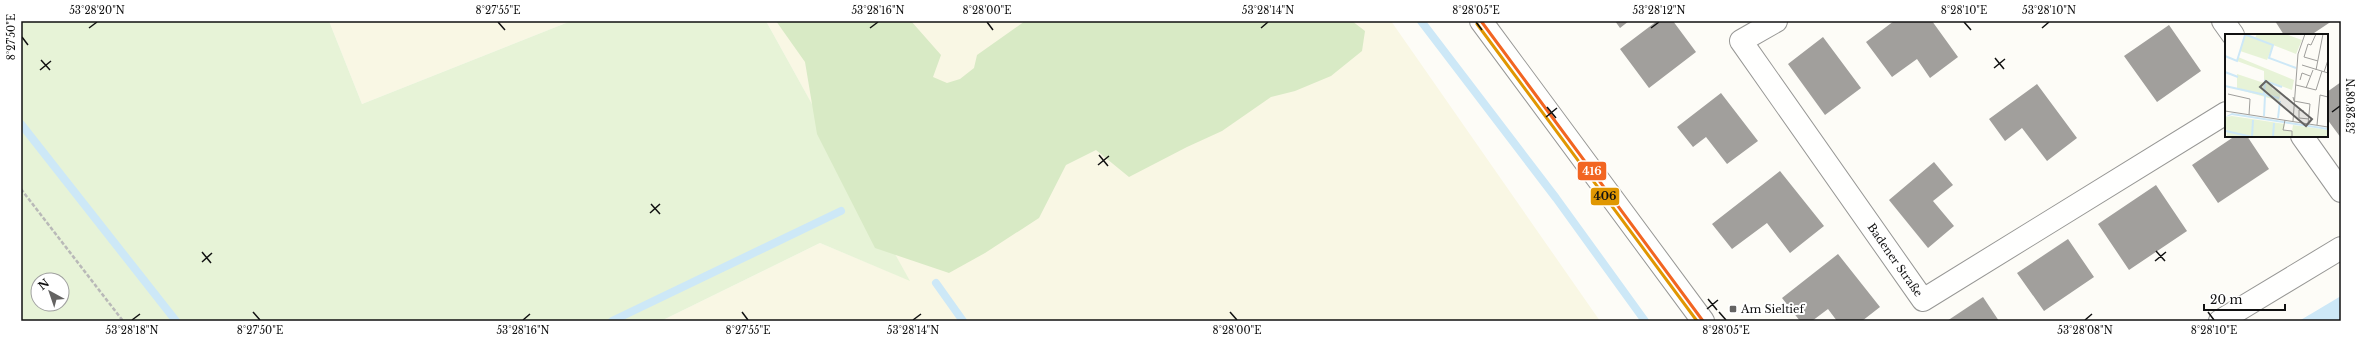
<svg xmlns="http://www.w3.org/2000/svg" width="2362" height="342" viewBox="0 0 2362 342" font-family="'Libre Baskerville',serif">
	<rect width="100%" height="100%" fill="#fdfcf7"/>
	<!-- farmland -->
	<path fill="#f9f7e4" d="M329,21H571L362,104Z
		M766,21H1391L1600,321H661L820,243L909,280Z"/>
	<!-- green -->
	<path fill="#e7f3d7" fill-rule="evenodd" d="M21,21H329L362,104L571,21H766L910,281L820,243L661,321H21ZM38,280H62V304H38Z"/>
	<!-- forest -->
	<path fill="#d8eac5" d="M776,21H911L941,55L933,77L947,83L960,79L974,68L977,55L1025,21H1352L1365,31L1362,51L1331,76L1295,91L1271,97L1222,131L1187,147L1129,177L1096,150L1066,165L1039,218L985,253L949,273L875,248L817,134L805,62Z"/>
	<!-- water -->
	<path fill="#cde8f7" d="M2341,296V321H2299Z"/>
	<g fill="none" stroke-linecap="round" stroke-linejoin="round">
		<!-- stream -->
		<path stroke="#cde8f7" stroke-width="8" d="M1421,21L1556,198L1645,321
			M21,124L176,321
			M936,283L963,321
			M612,321L841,211"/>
	</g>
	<!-- building -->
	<path fill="#a19f9c" d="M1615,21H1629L1620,28Z
		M1657,21H1673L1696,52L1649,88L1620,49Z
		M1894,21H1932L1958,57L1930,78L1917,59L1892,77L1866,42Z
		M2275,21H2332L2311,35H2284Z
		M2169,25L2201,71L2157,102L2124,56Z
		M1823,37L1861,88L1825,115L1788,64Z
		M2341,82V138L2327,119V92Z
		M2037,84L2077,138L2047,161L2022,128L2005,141L1989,119Z
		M1721,93L1758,141L1727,164L1706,137L1693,147L1677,127Z
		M2235,136H2247L2269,169L2218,203L2192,165Z
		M1934,162L1953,185L1933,201L1954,226L1928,248L1889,200Z
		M1780,171L1824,226L1790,253L1767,223L1732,249L1712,224Z
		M2156,185L2187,231L2129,270L2098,224Z
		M2068,239L2094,277L2044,311L2017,273Z
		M1838,254L1880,307L1862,321H1837L1828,309L1812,321H1800L1782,298Z
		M1983,297L1999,321H1947Z"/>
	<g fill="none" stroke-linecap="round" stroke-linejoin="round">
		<!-- minor casing -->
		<g stroke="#979795" stroke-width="24">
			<path id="minor" d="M1776,21L1741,41L1923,300L2226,113
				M2223,21L2233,35
				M2302,136L2341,191"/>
		</g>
		<!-- tertiary casing -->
		<g stroke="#979795" stroke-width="24">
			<path id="tertiary" d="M1481,21L1703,321
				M2220,321L2341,248"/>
		</g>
		<!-- path -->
		<path stroke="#b9b9b8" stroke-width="2.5" stroke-dasharray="4 2" stroke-linecap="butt" d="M21,189L123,321"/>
		<!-- minor -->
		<use href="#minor" stroke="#fffffe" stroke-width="22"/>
		<!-- tertiary -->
		<use href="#tertiary" stroke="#fffffe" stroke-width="22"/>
		<!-- bus-1 casing -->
		<g stroke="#fff" stroke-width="6">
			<path id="bus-1" d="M1481,21L1703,321"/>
		</g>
		<!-- bus-2 casing -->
		<g stroke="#fff" stroke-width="6">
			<path id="bus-2" d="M1477,24L1697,321"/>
		</g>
		<!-- bus-1 -->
		<use href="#bus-1" stroke="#f26522" stroke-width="3"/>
		<!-- bus-2 -->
		<use href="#bus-2" stroke="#e09702" stroke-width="3"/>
	</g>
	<!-- ticks -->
	<path fill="none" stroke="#111" stroke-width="1.5" d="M498,22L505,30M987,22L993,30M1476,22L1482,30M1964,22L1971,30M89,28L97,22M870,28L878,22M1261,28L1268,22M1651,28L1659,22M2042,28L2049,22M22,37L28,45M1995,58L2004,69M41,60L50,70M1994,68L2005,59M40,70L51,61M1547,107L1556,118M2332,112L2340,106M1546,117L1557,108M1099,155L1108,166M1098,165L1109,156M651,204L660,214M650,213L660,204M2156,251L2165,261M202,252L211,263M2155,261L2166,252M202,262L212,253M1708,299L1717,310M1707,309L1718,300M253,312L260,320M742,312L748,320M1230,312L1237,320M1719,312L1726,320M2208,312L2214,320M132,320L140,314M523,320L530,314M913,320L921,314M2085,320L2092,314"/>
	<!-- markers -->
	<rect fill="#646362" stroke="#fff" stroke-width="1.5" x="1729" y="305" width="8" height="8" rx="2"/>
	<g text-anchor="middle" stroke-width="4" stroke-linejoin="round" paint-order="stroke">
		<!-- street labels -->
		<g font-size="11" fill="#111" stroke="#fff">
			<text transform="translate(1895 260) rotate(55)" y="4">Badener Straße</text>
		</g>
		<!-- poi labels -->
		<g font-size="11" fill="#111" stroke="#fff" text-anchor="start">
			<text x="1741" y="313">Am Sieltief</text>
		</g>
	</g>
	<!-- overview -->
	<g transform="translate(2225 34)">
		<rect width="103" height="103" fill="#fdfcf7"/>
		<path d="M32,0H60L77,6L71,20L48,11L42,26L15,17L20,1L30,4ZM13,23L69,46L67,56L48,49L47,55L56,58L54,67L12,55V40L39,49V37L12,27ZM7,82L60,90L59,96L67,97L68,91L103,96V103H2L0,83Z" fill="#e7f3d7"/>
		<path d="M7,79L103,94V96L7,81L0,83Z" fill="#cde8f7"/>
		<path fill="none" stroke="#cde8f7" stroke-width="2" d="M19,0L48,11L44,24L71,34M0,22L12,27L20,1M0,38L13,43M0,52L54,64M39,60L40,47L57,53M39,82L40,62M53,84L55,67M1,97L27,103M27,103L28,86M48,103L49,89"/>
		<path fill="none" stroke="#9f9e9b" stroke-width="1" d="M83,10L79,23L93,27M83,10L86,11L91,0M77,31L103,39M91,36L98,0M99,38L103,26M75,46L77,39L85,42M71,51L91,56L97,37M81,54L88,36M3,60L25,65L24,81M68,63L69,67L85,70L83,90M0,77L103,93M79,77L74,76V84L84,85M60,86L58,96L67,97V103M68,87L73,20L80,0M92,91L95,61L103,63"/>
		<path fill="#646362" fill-opacity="0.15" stroke="#646362" stroke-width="2" d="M41,47L87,85L81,92L35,53Z"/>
		<rect width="103" height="103" fill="none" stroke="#111" stroke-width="2"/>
	</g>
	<g stroke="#fff" stroke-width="1.5">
		<rect x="1577" y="161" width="30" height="20" rx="4" fill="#f26522"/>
		<rect x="1590" y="187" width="30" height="19" rx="4" fill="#e09702"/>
	</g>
	<g font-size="11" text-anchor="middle" font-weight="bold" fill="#fff">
		<text x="1592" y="175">416</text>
	</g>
	<g font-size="11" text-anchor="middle" font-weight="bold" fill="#111">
		<text x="1605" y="200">406</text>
	</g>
	<!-- border -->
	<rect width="2362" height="342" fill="none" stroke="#ffffff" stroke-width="44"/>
	<!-- north arrow -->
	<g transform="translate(50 292) rotate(320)"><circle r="19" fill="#ffffff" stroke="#a0a0a0"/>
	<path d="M0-3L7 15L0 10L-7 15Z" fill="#646362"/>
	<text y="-6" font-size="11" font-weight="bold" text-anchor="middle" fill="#111111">N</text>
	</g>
	<!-- scale -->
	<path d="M2204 304v6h81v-6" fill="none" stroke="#111111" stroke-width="2"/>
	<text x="2210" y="304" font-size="12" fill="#111111" stroke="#ffffff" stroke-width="3" paint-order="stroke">20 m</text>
	<rect x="22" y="22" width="2318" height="298" fill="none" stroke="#111" stroke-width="1.5"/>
	<g font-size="10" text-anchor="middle" fill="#111">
		<text x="97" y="14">53°28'20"N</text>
		<text x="498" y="14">8°27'55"E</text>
		<text x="878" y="14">53°28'16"N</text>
		<text x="987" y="14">8°28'00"E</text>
		<text x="1268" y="14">53°28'14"N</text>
		<text x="1476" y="14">8°28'05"E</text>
		<text x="1659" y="14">53°28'12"N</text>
		<text x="1964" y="14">8°28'10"E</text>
		<text x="2049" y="14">53°28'10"N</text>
		<text transform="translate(11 37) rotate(-90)" y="4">8°27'50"E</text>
		<text transform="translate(2351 106) rotate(-90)" y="4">53°28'08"N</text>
		<text x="132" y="334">53°28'18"N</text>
		<text x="260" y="334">8°27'50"E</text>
		<text x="523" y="334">53°28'16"N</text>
		<text x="748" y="334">8°27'55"E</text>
		<text x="913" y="334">53°28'14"N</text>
		<text x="1237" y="334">8°28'00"E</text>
		<text x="1726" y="334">8°28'05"E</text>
		<text x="2085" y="334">53°28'08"N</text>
		<text x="2214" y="334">8°28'10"E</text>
	</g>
</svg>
